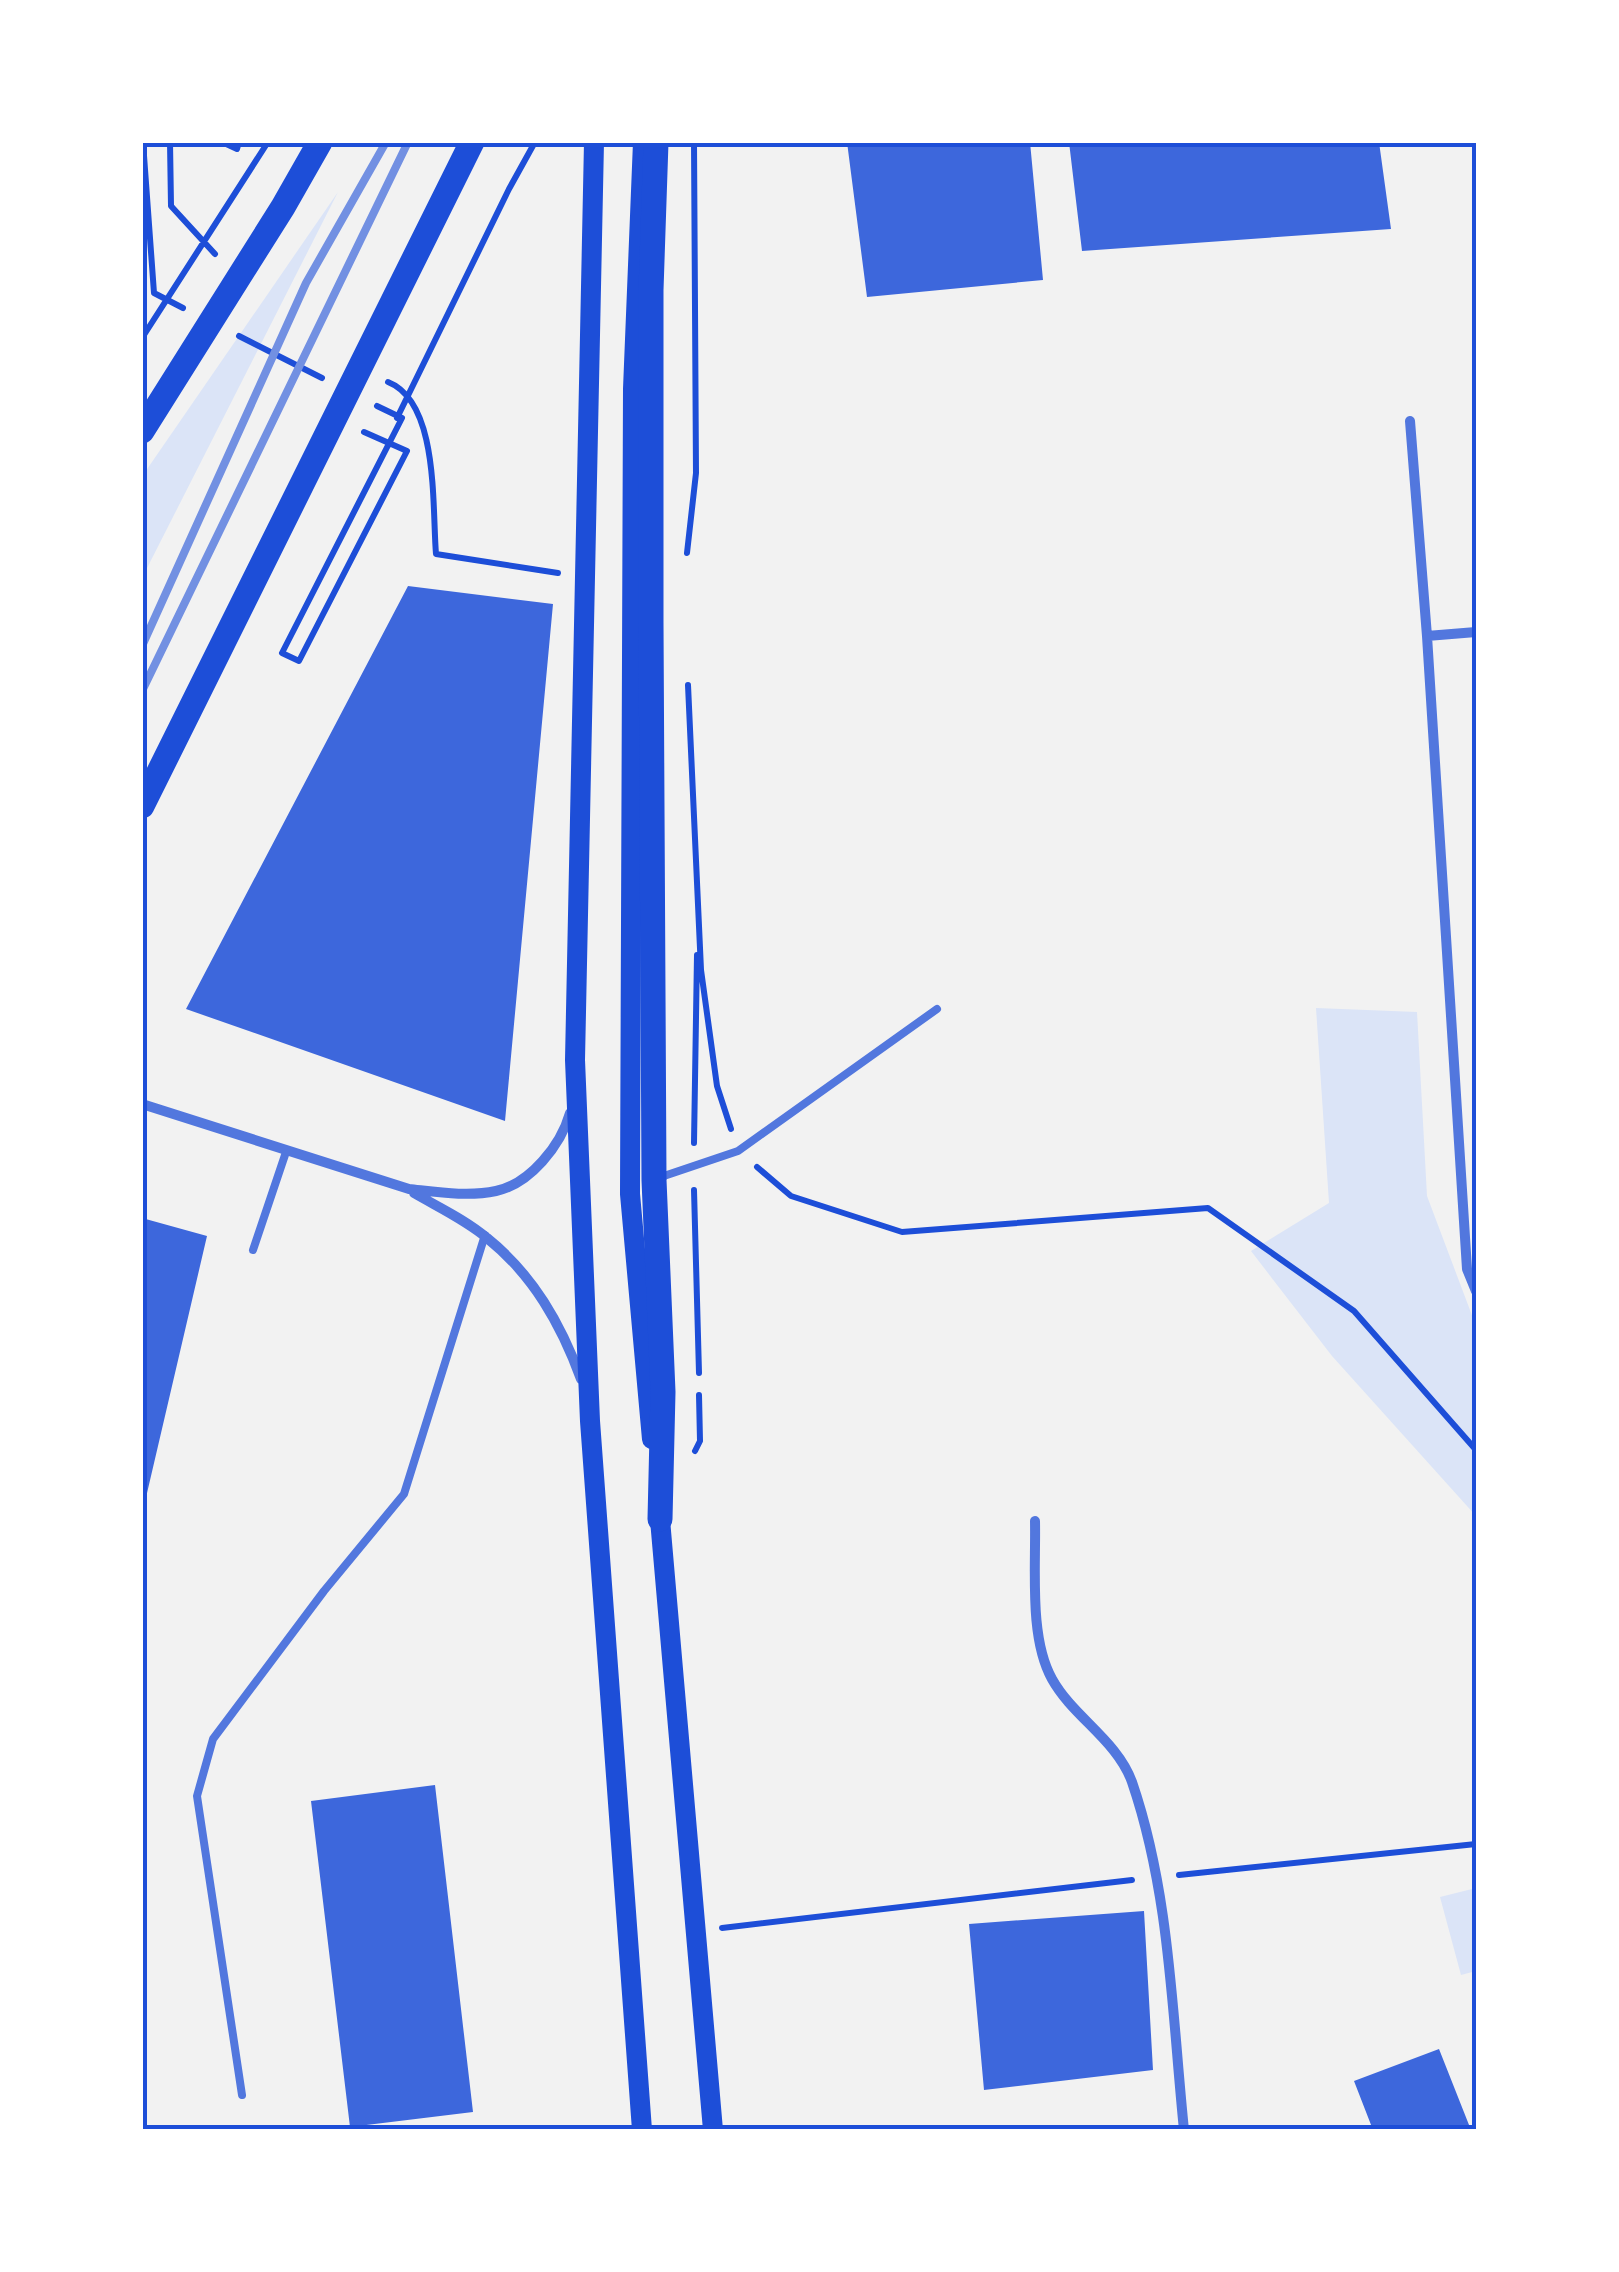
<svg xmlns="http://www.w3.org/2000/svg" width="1619" height="2272" viewBox="0 0 1619 2272" font-family="'DM Sans',sans-serif">
	<rect width="100%" height="100%" fill="#f2f2f2"/>
	<!-- green -->
	<path fill="#dbe4f7" d="M338,192L143,576V475Z
		M1316,1008L1417,1012L1427,1196L1476,1326V1516L1332,1356L1251,1251L1329,1203Z
		M1476,1888V1971L1461,1975L1440,1897Z"/>
	<!-- building -->
	<path fill="#3d67dc" d="M847,142H1030L1043,280L867,297Z
		M1069,142H1379L1391,229L1082,251Z
		M408,586L553,604L505,1121L186,1009Z
		M142,1218L207,1236L144,1506H142Z
		M435,1785L473,2112L350,2127L311,1801Z
		M1144,1911L1153,2070L984,2090L969,1924Z
		M1439,2049L1471,2130H1373L1354,2081Z"/>
	<g fill="none" stroke-linecap="round" stroke-linejoin="round">
		<!-- path -->
		<path stroke="#1d4ed8" stroke-width="6" d="M143,142L154,293L183,308
			M170,142L171,206L215,254
			M222,142L237,149L239,142
			M239,336L322,378
			M142,338L268,142
			M388,382C439,402 432,506 436,554L558,573
			M397,418L509,189L535,142
			M364,432L407,451L299,661L282,653L402,418L377,406
			M687,553L696,473L694,142
			M688,685L701,970L717,1086L731,1129
			M694,1143L697,955
			M757,1167L791,1196L902,1232L1208,1208L1354,1311L1476,1450
			M694,1190L699,1373
			M695,1451L700,1441L699,1395
			M1179,1875L1476,1844
			M722,1928L1132,1880"/>
		<!-- service -->
		<path stroke="#5277de" stroke-width="8" d="M658,1178L738,1151L937,1009
			M253,1250L286,1152
			M242,2095L197,1796L213,1739L324,1591L404,1494L485,1235"/>
		<!-- minor -->
		<path stroke="#5277de" stroke-width="10" d="M1410,421L1427,636L1467,1269L1476,1291
			M1427,636L1476,632
			M142,1104L409,1189C437,1192 468,1197 496,1191C530,1184 561,1145 570,1113
			M414,1193C438,1207 466,1220 487,1238C533,1275 561,1324 581,1379
			M1035,1521C1036,1569 1029,1638 1052,1679C1073,1717 1117,1740 1132,1782C1170,1893 1172,2013 1184,2130"/>
		<!-- secondary -->
		<path stroke="#1d4ed8" stroke-width="20" d="M594,142L575,1060L590,1421L642,2130
			M643,142L633,389L630,1194L652,1439
			M659,1508L713,2130"/>
		<!-- primary -->
		<path stroke="#1d4ed8" stroke-width="25" d="M656,142L651,290V622L654,1180L663,1392L660,1519
			M142,431L283,207L320,142
			M142,806L472,142"/>
		<!-- rail -->
		<path stroke="#7290e2" stroke-width="8" d="M142,646L306,283L386,142
			M142,691L408,142"/>
	</g>
	<!-- border -->
	<rect width="1619" height="2272" fill="none" stroke="#ffffff" stroke-width="290"/>
	<rect x="145" y="145" width="1329" height="1982" fill="none" stroke="#1d4ed8" stroke-width="4"/>
</svg>
